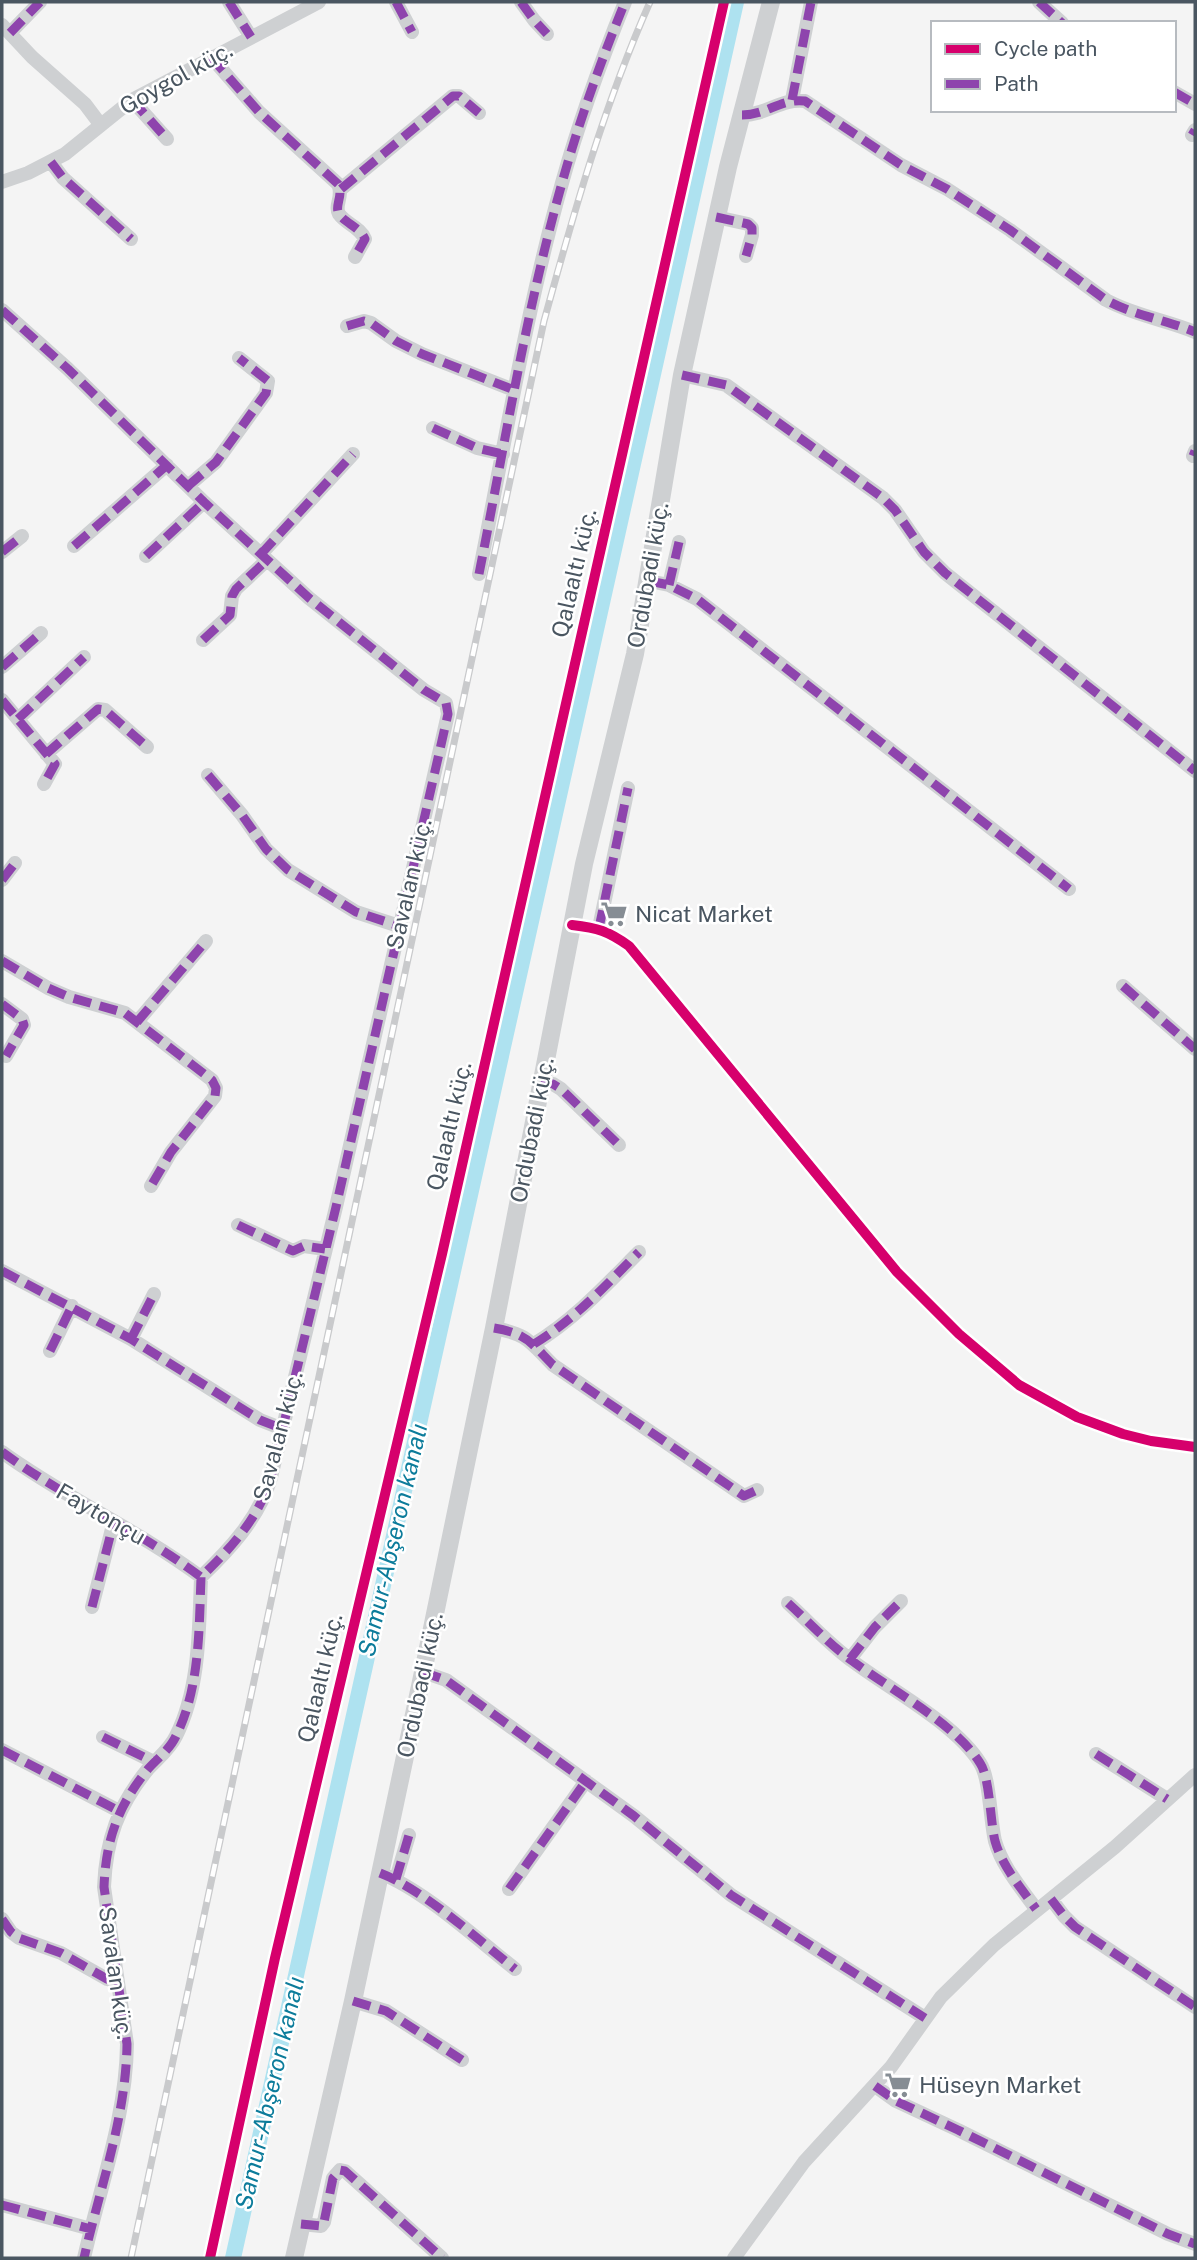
<svg xmlns="http://www.w3.org/2000/svg" width="1197" height="2260" viewBox="0 0 1197 2260" font-family="'Public Sans',sans-serif">
	<rect width="100%" height="100%" fill="#f4f4f4"/>
	<g fill="none" stroke-linecap="round" stroke-linejoin="round">
		<!-- canal -->
		<path stroke="#aee2f0" stroke-width="16" d="M233,2258L736,2"/>
		<!-- minor -->
		<path stroke="#ced0d2" stroke-width="14" d="M229,2L251,37
			M396,2L412,32
			M521,2L534,20L547,34
			M1039,2L1062,23
			M2,25L32,57L85,104L100,124
			M10,33L40,2
			M211,57L259,112L338,184C344,196 334,205 339,214C346,224 360,227 365,239L355,257
			M1174,92L1195,104
			M132,100L167,139
			M792,100L811,2
			M742,115C767,115 781,98 805,101L901,165L947,189L1010,230L1106,300C1133,315 1166,320 1195,332
			M1192,135L1195,130
			M51,162L63,178L131,239
			M2,182L28,173L65,154L132,100L319,2
			M341,189L453,96H459L479,113
			M716,217L748,224L752,228V235L746,256
			M2,310L68,369L204,502L309,598L424,690L446,703L448,714L336,1207L270,1481C257,1520 230,1549 201,1577C199,1629 200,1688 176,1736C170,1749 158,1758 148,1769C118,1806 106,1839 104,1887L127,2044C126,2118 100,2187 84,2258
			M347,326L364,321L371,323L396,341L422,354L514,390
			M682,375L726,385L883,498L895,510L924,552L945,573L1195,771
			M433,428L477,448L503,454
			M1193,456L1195,451
			M188,486L216,462L266,393L268,381L239,358
			M74,546L167,465
			M2,552L22,536
			M261,554L353,454
			M146,556L204,502
			M479,574C505,443 526,311 562,183C579,121 601,61 625,2
			M649,581L669,585L697,599L1069,889
			M669,585L679,542
			M203,640L230,615L232,596L236,589L267,560
			M2,667L41,633
			M2,700L55,764L44,784
			M18,719L84,657
			M46,754L98,709L105,710L147,747
			M208,775L242,815L266,849L288,870L356,912L399,926
			M2,880L15,863
			M572,925C598,928 608,931 629,946L897,1272L959,1334L1019,1385L1077,1417L1123,1434L1151,1441L1195,1447
			M599,928L628,788
			M2,961L48,988L69,997L125,1013L212,1080L216,1088L215,1096L171,1152L151,1186
			M1123,986L1195,1049
			M2,1004L22,1019L24,1025L6,1056
			M137,1022L206,941
			M541,1081L553,1084L561,1089L619,1145
			M238,1225L293,1251L304,1246L325,1249
			M2,1271L131,1339L260,1420L283,1429
			M494,1328C528,1334 530,1342 553,1365L744,1496L757,1490
			M131,1339L154,1294
			M534,1344C575,1319 606,1285 639,1252
			M50,1351L72,1306
			M2,1452C65,1498 138,1530 201,1577
			M788,1603C809,1622 829,1644 851,1660C889,1689 955,1723 980,1763C990,1778 990,1820 995,1841C1002,1866 1021,1888 1036,1909
			M92,1607L114,1521
			M850,1659L875,1627L901,1601
			M423,1672L446,1680L634,1816L731,1895L925,2018
			M103,1737L154,1762
			M2,1750L119,1811
			M1096,1754L1167,1799
			M380,1873C424,1890 477,1939 515,1969
			M396,1879L409,1835
			M509,1889L586,1781
			M1051,1899L1064,1916L1075,1927L1195,2007
			M2,1919L11,1932L19,1938L61,1953L107,1979L116,1981
			M353,2001L386,2011L462,2060
			M875,2086L896,2101L958,2130L1168,2234L1195,2244
			M2,2205L91,2229
			M301,2224L321,2226L324,2222L333,2178L340,2170L345,2171L442,2258
			M210,2258L275,1958L442,1254L724,2
			M734,2258L804,2162L891,2067L941,1997L994,1945L1115,1847L1195,1775"/>
		<!-- tertiary -->
		<path stroke="#ced0d2" stroke-width="18" d="M294,2258L353,2001L423,1672L494,1328L584,864L635,654L682,375L728,167L771,2"/>
		<!-- rail casing -->
		<g stroke="#c9cacc" stroke-width="7">
			<path id="rail" d="M131,2258L544,321C574,212 604,105 650,2"/>
		</g>
		<!-- rail -->
		<use href="#rail" stroke="#fff" stroke-width="4.5" stroke-dasharray="13" stroke-linecap="butt"/>
		<!-- quiet -->
		<path stroke="#8e44ad" stroke-width="9" stroke-dasharray="18 9" stroke-linecap="butt" d="M229,2L251,37
			M396,2L412,32
			M521,2L534,20L547,34
			M1039,2L1062,23
			M10,33L40,2
			M211,57L259,112L338,184C344,196 334,205 339,214C346,224 360,227 365,239L355,257
			M1174,92L1195,104
			M132,100L167,139
			M792,100L811,2
			M742,115C767,115 781,98 805,101L901,165L947,189L1010,230L1106,300C1133,315 1166,320 1195,332
			M1192,135L1195,130
			M51,162L63,178L131,239
			M341,189L453,96H459L479,113
			M716,217L748,224L752,228V235L746,256
			M2,310L68,369L204,502L309,598L424,690L446,703L448,714L336,1207L270,1481C257,1520 230,1549 201,1577C199,1629 200,1688 176,1736C170,1749 158,1758 148,1769C118,1806 106,1839 104,1887L127,2044C126,2118 100,2187 84,2258
			M347,326L364,321L371,323L396,341L422,354L514,390
			M682,375L726,385L883,498L895,510L924,552L945,573L1195,771
			M433,428L477,448L503,454
			M1193,456L1195,451
			M188,486L216,462L266,393L268,381L239,358
			M74,546L167,465
			M2,552L22,536
			M261,554L353,454
			M146,556L204,502
			M479,574C505,443 526,311 562,183C579,121 601,61 625,2
			M649,581L669,585L697,599L1069,889
			M669,585L679,542
			M203,640L230,615L232,596L236,589L267,560
			M2,667L41,633
			M2,700L55,764L44,784
			M18,719L84,657
			M46,754L98,709L105,710L147,747
			M208,775L242,815L266,849L288,870L356,912L399,926
			M2,880L15,863
			M599,928L628,788
			M2,961L48,988L69,997L125,1013L212,1080L216,1088L215,1096L171,1152L151,1186
			M1123,986L1195,1049
			M2,1004L22,1019L24,1025L6,1056
			M137,1022L206,941
			M541,1081L553,1084L561,1089L619,1145
			M238,1225L293,1251L304,1246L325,1249
			M2,1271L131,1339L260,1420L283,1429
			M494,1328C528,1334 530,1342 553,1365L744,1496L757,1490
			M131,1339L154,1294
			M534,1344C575,1319 606,1285 639,1252
			M50,1351L72,1306
			M2,1452C65,1498 138,1530 201,1577
			M788,1603C809,1622 829,1644 851,1660C889,1689 955,1723 980,1763C990,1778 990,1820 995,1841C1002,1866 1021,1888 1036,1909
			M92,1607L114,1521
			M850,1659L875,1627L901,1601
			M423,1672L446,1680L634,1816L731,1895L925,2018
			M103,1737L154,1762
			M2,1750L119,1811
			M1096,1754L1167,1799
			M380,1873C424,1890 477,1939 515,1969
			M396,1879L409,1835
			M509,1889L586,1781
			M1051,1899L1064,1916L1075,1927L1195,2007
			M2,1919L11,1932L19,1938L61,1953L107,1979L116,1981
			M353,2001L386,2011L462,2060
			M875,2086L896,2101L958,2130L1168,2234L1195,2244
			M2,2205L91,2229
			M301,2224L321,2226L324,2222L333,2178L340,2170L345,2171L442,2258"/>
		<!-- cycleway casing -->
		<g stroke="#fff" stroke-width="15">
			<path id="cycleway" d="M572,925C598,928 608,931 629,946L897,1272L959,1334L1019,1385L1077,1417L1123,1434L1151,1441L1195,1447
				M210,2258L275,1958L442,1254L724,2"/>
		</g>
		<!-- cycleway -->
		<use href="#cycleway" stroke="#d6006c" stroke-width="10"/>
	</g>
	<!-- icons -->
	<defs>
		<g id="supermarket-bare" transform="scale(2.1)"><path d="M-6-5.5h2.5l.6 2H6L4.5 2H-2.5L-4.4-4H-6ZM-1.5 3.2a1.3 1.3 0 1 0 .1 0ZM3 3.2a1.3 1.3 0 1 0 .1 0Z" fill="#868d94" stroke="#fff" stroke-width="2.5" paint-order="stroke"/></g>
	</defs>
	<g fill-rule="evenodd">
		<use href="#supermarket-bare" x="614" y="914"/>
		<use href="#supermarket-bare" x="898" y="2085"/>
	</g>
	<g text-anchor="middle" stroke-width="5" stroke-linejoin="round" paint-order="stroke">
		<!-- street labels -->
		<g font-size="23" fill="#4a5661" stroke="#fff">
			<text transform="translate(176 78) rotate(-29)" y="8">Goygol küç.</text>
			<text transform="translate(574 573) rotate(-77)" y="8">Qalaaltı küç.</text>
			<text transform="translate(648 575) rotate(-80)" y="8">Ordubadi küç.</text>
			<text transform="translate(409 884) rotate(-77)" y="8">Savalan küç.</text>
			<text transform="translate(449 1126) rotate(-77)" y="8">Qalaaltı küç.</text>
			<text transform="translate(532 1130) rotate(-79)" y="8">Ordubadi küç.</text>
			<text transform="translate(278 1436) rotate(-75)" y="8">Savalan küç.</text>
			<text transform="translate(101 1514) rotate(30)" y="8">Faytonçu</text>
			<text transform="translate(320 1678) rotate(-77)" y="8">Qalaaltı küç.</text>
			<text transform="translate(420 1685) rotate(-78)" y="8">Ordubadi küç.</text>
			<text transform="translate(116 1973) rotate(82)" y="8">Savalan küç.</text>
		</g>
		<!-- poi labels -->
		<g font-size="23" fill="#4a5661" stroke="#fff" text-anchor="start">
			<text x="635" y="922">Nicat Market</text>
			<text x="919" y="2093">Hüseyn Market</text>
		</g>
		<!-- water labels -->
		<g font-size="24" font-style="italic" fill="#0c7c9b" stroke="#fff">
			<text transform="translate(393 1540) rotate(-77)" y="8">Samur-Abşeron kanalı</text>
			<text transform="translate(270 2093) rotate(-77)" y="8">Samur-Abşeron kanalı</text>
		</g>
	</g>
	<!-- border -->
	<rect width="1197" height="2260" fill="none" stroke="#4a5661" stroke-width="7"/>
	<!-- legend -->
	<rect x="931" y="21" width="245" height="91" fill="#ffffff" stroke="#b7bbc0" stroke-width="2"/>
	<rect x="945" y="44" width="35" height="10" fill="#d6006c" stroke="#b7bbc0" stroke-width="2"/>
	<text x="994" y="56" font-size="21" fill="#4a5661">Cycle path</text>
	<rect x="945" y="79" width="35" height="10" fill="#8e44ad" stroke="#b7bbc0" stroke-width="2"/>
	<text x="994" y="91" font-size="21" fill="#4a5661">Path</text>
</svg>
